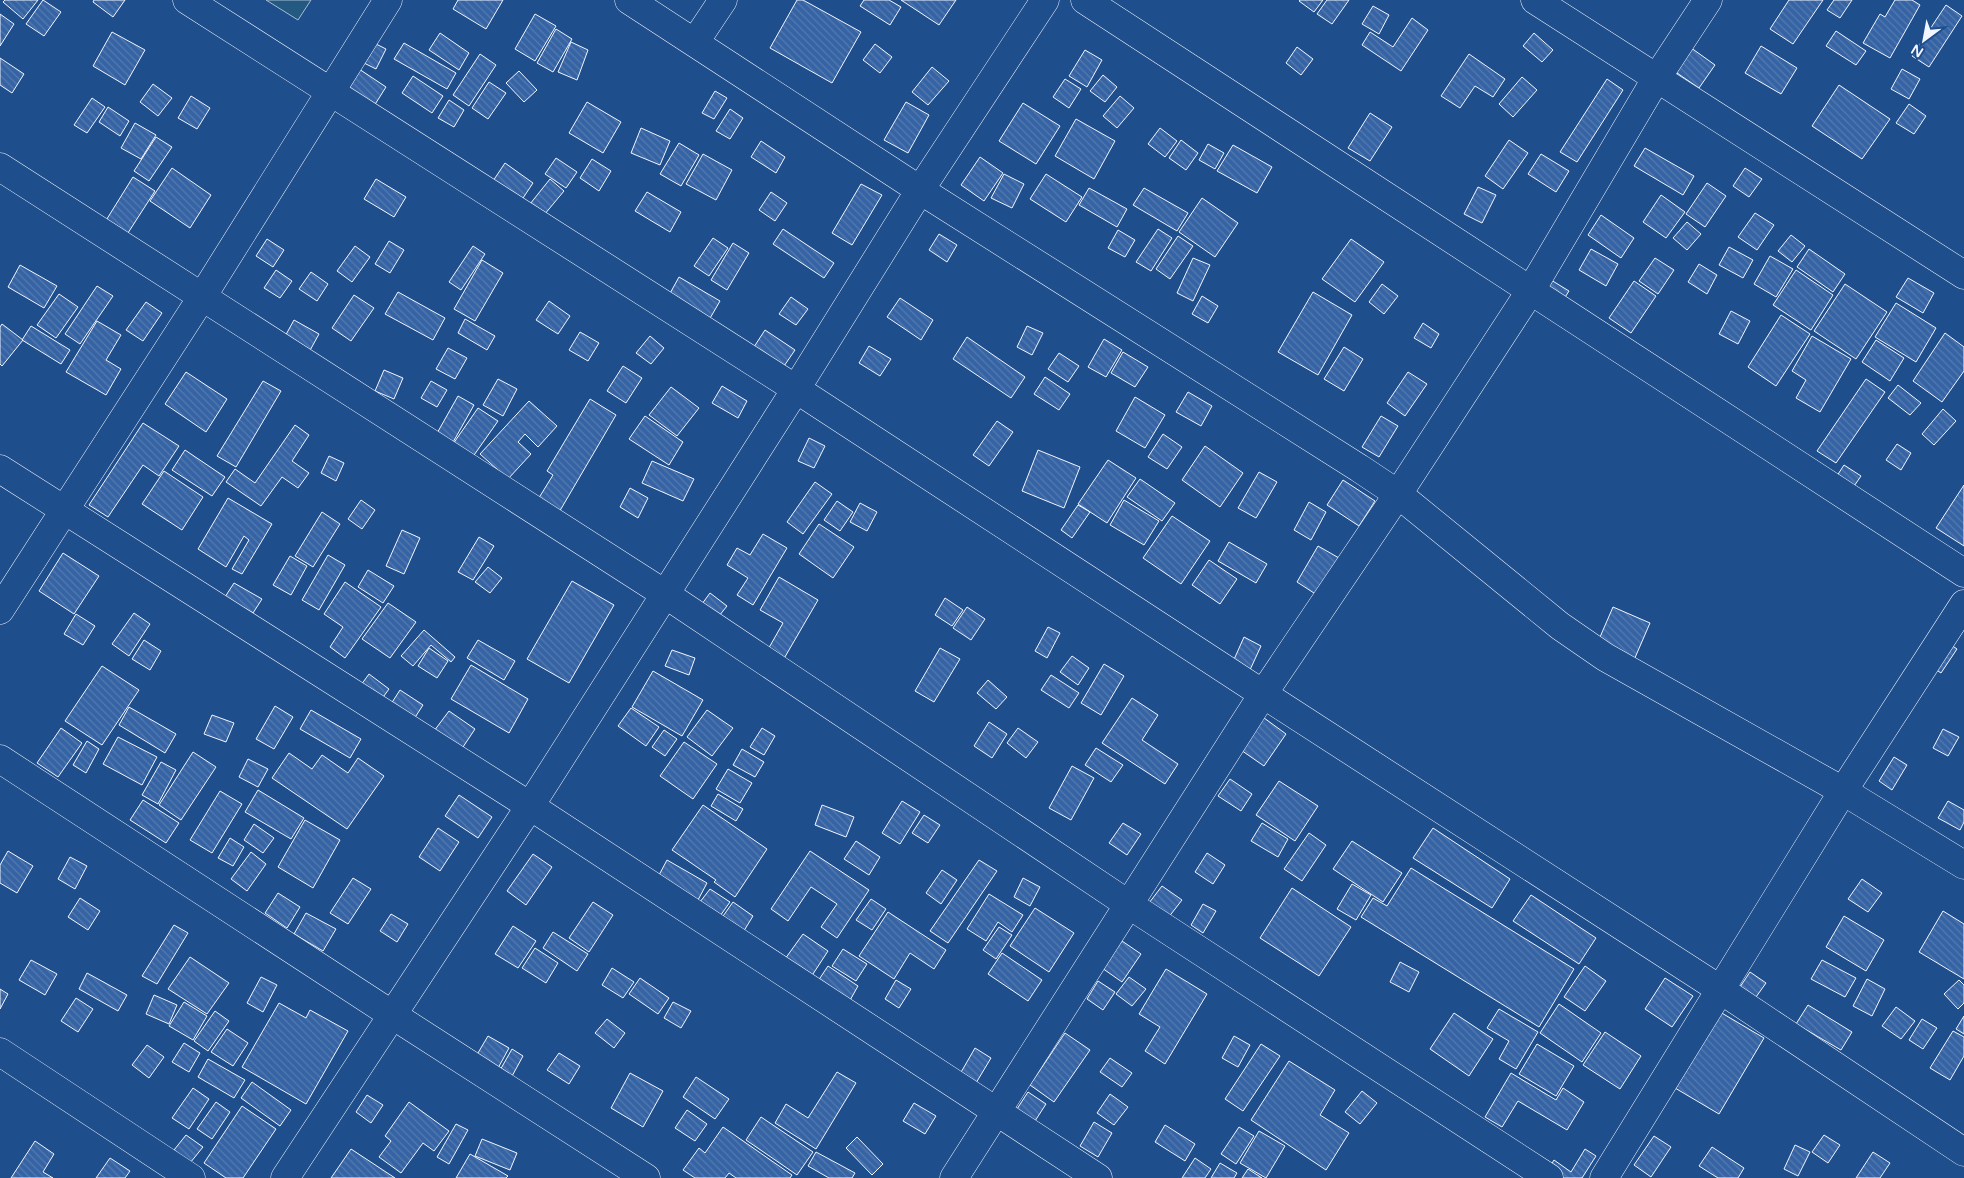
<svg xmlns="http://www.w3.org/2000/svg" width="1964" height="1178" viewBox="0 0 1964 1178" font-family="'Varela Round',sans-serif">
	<defs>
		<pattern id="building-back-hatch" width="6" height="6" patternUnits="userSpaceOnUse" patternTransform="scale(1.25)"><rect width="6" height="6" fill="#3563a3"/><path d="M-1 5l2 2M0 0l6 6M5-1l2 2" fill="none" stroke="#537ab1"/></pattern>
	</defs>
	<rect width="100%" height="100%" fill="#1f4e8c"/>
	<!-- green -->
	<path fill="#245a82" stroke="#a8bbd7" d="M266,0H311L298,20Z"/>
	<!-- building -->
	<path fill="url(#building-back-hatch)" stroke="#f2f6ff" d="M5,0H38L23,19L3,2Z
		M43,0L61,12L44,36L26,24Z
		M94,0H125L113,17L93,2Z
		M458,0H503L486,29L453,9Z
		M797,0H803L861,32L832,83L770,48Z
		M864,0H889L901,7L890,25L860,6Z
		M901,0H956L939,25Z
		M1300,0H1323L1314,12L1299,1Z
		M1327,0H1349L1332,24L1317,14Z
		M1789,0H1823L1793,44L1770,29Z
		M1834,0H1852L1840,18L1827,10Z
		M1895,0H1912L1920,5L1890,58L1863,43L1880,14L1885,17Z
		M1946,5L1962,16L1929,67L1912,56Z
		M1373,6L1389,15L1379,34L1362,24Z
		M0,14L14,24L0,46Z
		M535,14L556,26L535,61L515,49Z
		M1412,18L1428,30L1401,71L1362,45L1370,32L1393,47Z
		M556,29L572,39L553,72L537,63Z
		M1836,31L1866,51L1856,65L1826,46Z
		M112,32L145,50L125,85L93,66Z
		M440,33L469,53L459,70L429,50Z
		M1534,33L1553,50L1542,62L1523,46Z
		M368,40L386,49L376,69L358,60Z
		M571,42L588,50L577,80L558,72Z
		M404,43L456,73L447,89L394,59Z
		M875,44L892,57L880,73L863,60Z
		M1687,45L1715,65L1699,88L1671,69Z
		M1761,46L1797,68L1781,94L1745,73Z
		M1297,47L1313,59L1301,75L1286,63Z
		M1085,50L1102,60L1087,87L1069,76Z
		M480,54L496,65L469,106L453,95Z
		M1469,54L1505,79L1493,97L1475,86L1460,108L1441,96Z
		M0,58L24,74L12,93L0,85Z
		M353,65L386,87L374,106L341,85Z
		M932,67L949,81L928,105L912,92Z
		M1902,69L1920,79L1909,99L1891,89Z
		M519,71L537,90L524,102L506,83Z
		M1103,75L1117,87L1105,102L1090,91Z
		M413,76L443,96L432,113L402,93Z
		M1522,77L1537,90L1513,117L1499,104Z
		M1065,79L1081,89L1069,108L1053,97Z
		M1607,79L1623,90L1577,162L1560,152Z
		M489,82L506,93L488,119L472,108Z
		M153,84L172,98L158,116L140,102Z
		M1839,85L1890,119L1862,159L1812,126Z
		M715,91L727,98L714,119L702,113Z
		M191,96L210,108L197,129L178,118Z
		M1120,96L1134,108L1117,128L1103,116Z
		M92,98L105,107L87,133L74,125Z
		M449,100L464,110L454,127L438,118Z
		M587,102L621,122L603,153L569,133Z
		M906,102L929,115L908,153L884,140Z
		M1023,103L1060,126L1036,164L999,141Z
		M1909,104L1926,116L1914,134L1896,123Z
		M108,107L129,121L120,136L99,122Z
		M730,109L743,118L730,139L716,131Z
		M1370,113L1392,127L1370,161L1348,148Z
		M1076,119L1115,141L1094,179L1055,156Z
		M135,123L156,135L141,159L121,148Z
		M641,128L670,141L660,165L631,153Z
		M1160,128L1177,141L1165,157L1148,144Z
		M156,137L172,147L149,181L134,171Z
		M1181,140L1198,153L1186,170L1169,158Z
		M1509,140L1528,153L1503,189L1485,176Z
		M761,141L785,157L776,173L751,157Z
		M679,143L699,155L681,186L660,174Z
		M1208,144L1224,153L1215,169L1199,160Z
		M1233,145L1272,167L1257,193L1217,171Z
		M1645,148L1694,176L1683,195L1634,166Z
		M703,154L732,170L716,200L686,184Z
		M1541,154L1569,171L1556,192L1528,174Z
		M980,157L1003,173L984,201L961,185Z
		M556,158L577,172L566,188L545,174Z
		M592,159L611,171L599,191L580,178Z
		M505,163L533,183L521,201L493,181Z
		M172,168L211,195L190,228L150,201Z
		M1745,168L1762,179L1749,197L1733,186Z
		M1004,174L1024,184L1012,208L991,198Z
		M1046,174L1082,197L1066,222L1030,199Z
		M133,177L155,191L126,236L105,222Z
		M376,179L406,197L394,217L364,199Z
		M550,179L564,191L544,215L530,204Z
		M1707,183L1726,196L1705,227L1686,214Z
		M861,184L882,195L852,245L832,233Z
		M1478,187L1496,195L1482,223L1464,214Z
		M1089,188L1127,209L1117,227L1079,205Z
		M1144,188L1188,213L1177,231L1133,205Z
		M647,192L681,212L670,232L635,211Z
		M771,192L787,203L775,221L759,210Z
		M1661,195L1685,212L1666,238L1643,222Z
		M1202,198L1238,223L1215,257L1179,232Z
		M1755,213L1774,225L1757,250L1738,237Z
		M1601,215L1634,238L1621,258L1588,235Z
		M1687,222L1701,234L1687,250L1673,238Z
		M783,229L834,263L824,278L773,244Z
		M1158,229L1172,238L1151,271L1136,262Z
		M1118,230L1135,240L1125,257L1108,248Z
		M939,234L957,245L947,262L929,250Z
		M1791,235L1805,246L1792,262L1778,251Z
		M1178,236L1193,246L1170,279L1156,269Z
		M713,238L728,248L709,276L694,266Z
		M267,239L284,250L273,267L256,256Z
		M1351,239L1384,262L1355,302L1322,279Z
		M389,241L404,250L390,273L375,264Z
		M733,243L749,253L727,290L711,280Z
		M355,246L370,257L352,282L337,271Z
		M473,246L485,254L461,290L449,282Z
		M1729,247L1753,260L1743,278L1719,265Z
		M1591,249L1618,264L1606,286L1579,270Z
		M1809,249L1845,274L1833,292L1797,267Z
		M1770,256L1793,269L1776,297L1754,284Z
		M1193,258L1210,265L1193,301L1177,293Z
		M1655,258L1674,270L1658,294L1639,281Z
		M482,260L503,273L475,321L454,309Z
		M1699,264L1717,275L1707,294L1688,282Z
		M20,265L57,286L44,308L8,287Z
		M276,270L292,281L280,298L264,288Z
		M1796,270L1833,295L1811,330L1773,305Z
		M311,272L328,284L317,301L299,289Z
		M679,277L720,301L709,320L668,297Z
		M1908,278L1934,293L1923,313L1896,297Z
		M1551,280L1569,291L1560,305L1542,294Z
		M1634,281L1656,296L1631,333L1609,318Z
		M1382,284L1398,296L1384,314L1369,302Z
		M1845,284L1887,312L1856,359L1814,331Z
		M97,286L113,296L80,344L65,334Z
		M398,292L445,318L433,340L385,314Z
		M1313,292L1352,315L1318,375L1278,352Z
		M59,294L78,307L56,338L37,325Z
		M354,295L374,308L351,341L332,328Z
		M1202,296L1218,306L1208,323L1192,314Z
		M791,297L808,309L796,325L779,314Z
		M900,298L933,320L921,340L887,317Z
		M549,301L570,316L558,334L536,320Z
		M146,302L162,313L143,341L126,330Z
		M1896,303L1936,328L1916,362L1875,337Z
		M1731,311L1750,321L1738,344L1719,334Z
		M1781,315L1810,334L1776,386L1748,367Z
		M465,319L495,336L487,350L458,333Z
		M294,320L319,334L308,354L283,340Z
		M97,321L121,335L106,360L121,369L106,395L66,372Z
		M1423,323L1439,334L1431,348L1414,338Z
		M2,324L23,340L2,366L0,364V327Z
		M31,326L70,350L61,364L22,340Z
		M1027,326L1043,333L1032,355L1017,347Z
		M765,330L795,350L782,369L752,350Z
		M580,332L599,343L588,361L569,350Z
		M1945,333L1964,347V371L1942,402L1913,381Z
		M650,336L664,348L651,364L636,353Z
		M1812,336L1851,359L1820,412L1796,398L1806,380L1792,371Z
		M967,337L1025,377L1011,398L953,359Z
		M1104,339L1122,350L1106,377L1088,367Z
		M1876,340L1904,358L1890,381L1862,362Z
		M869,346L891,359L880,376L859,363Z
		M1344,347L1363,359L1344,391L1324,379Z
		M448,348L467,358L455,379L436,369Z
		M1123,352L1148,367L1135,387L1111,373Z
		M1059,353L1079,366L1068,382L1048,369Z
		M623,366L642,378L626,403L607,391Z
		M384,370L403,378L394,399L375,391Z
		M186,372L227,399L206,432L165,404Z
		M1408,372L1427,384L1405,416L1387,403Z
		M1045,377L1070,394L1059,410L1034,394Z
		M498,379L517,389L503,416L483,405Z
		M1866,379L1885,392L1836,463L1817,451Z
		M263,381L281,391L236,467L217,456Z
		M431,381L447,390L437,407L421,398Z
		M1898,385L1921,403L1910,415L1888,398Z
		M722,386L747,401L738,418L712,403Z
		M671,387L699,408L677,436L649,415Z
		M1188,392L1212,406L1201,426L1176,412Z
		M458,396L474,405L452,444L436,435Z
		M1135,397L1165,415L1145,448L1116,431Z
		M590,399L616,415L558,514L537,501L553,475L547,471Z
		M529,401L557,426L538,447L525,434L518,442L531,454L508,479L480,454Z
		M478,408L498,421L472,458L453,444Z
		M1943,409L1956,421L1934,445L1922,434Z
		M645,416L683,442L669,465L629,439Z
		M1381,416L1398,426L1379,457L1362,447Z
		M997,421L1013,432L989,466L973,455Z
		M143,423L179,446L159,476L143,465L108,517L89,505Z
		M295,425L309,435L292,461L309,473L298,488L282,477L261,506L226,482L235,469L255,483Z
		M1163,434L1182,447L1167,469L1148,457Z
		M809,438L825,446L814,468L798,461Z
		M1897,444L1911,453L1901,470L1886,460Z
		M1205,446L1243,473L1220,507L1182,480Z
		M185,450L225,477L212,496L172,470Z
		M1038,450L1080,467L1064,508L1022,491Z
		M329,456L344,463L336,481L321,473Z
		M1108,460L1136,478L1107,523L1078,504Z
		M652,461L694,479L683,501L642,483Z
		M1844,465L1861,476L1850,492L1833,482Z
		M164,471L203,497L182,530L142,504Z
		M1259,472L1277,482L1256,518L1238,508Z
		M1140,479L1175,503L1162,521L1127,497Z
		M1343,480L1375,501L1359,526L1327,505Z
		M815,482L832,494L803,534L787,522Z
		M1964,485V546L1936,528Z
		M630,488L648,498L638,518L620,507Z
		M228,498L272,524L242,574L232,569L249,540L244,536L226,567L198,549Z
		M361,500L375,510L362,529L348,519Z
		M1124,500L1159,521L1144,545L1110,525Z
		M837,501L853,512L840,531L824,520Z
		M1309,502L1326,512L1311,540L1294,530Z
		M860,503L877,512L867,531L850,522Z
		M1078,505L1090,512L1072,538L1061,530Z
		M322,512L340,524L313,567L295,556Z
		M1172,516L1210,541L1181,584L1143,558Z
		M819,524L854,547L833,578L799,554Z
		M402,530L420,538L404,574L386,566Z
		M763,534L787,548L753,605L737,595L748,578L727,565L737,548L750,555Z
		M479,537L494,546L473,580L458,572Z
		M1229,542L1267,564L1256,583L1218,561Z
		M1318,546L1339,558L1317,595L1297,582Z
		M63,553L99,576L74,614L39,591Z
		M328,555L345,565L319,610L302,600Z
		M290,556L307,566L291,595L273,585Z
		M1209,560L1237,579L1220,604L1192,585Z
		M488,567L502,578L490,593L475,582Z
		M368,570L394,586L383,603L358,587Z
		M779,577L818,600L782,662L766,653L783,623L760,610Z
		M572,581L614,605L569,683L527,659Z
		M345,582L381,607L345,658L330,647L343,627L324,614Z
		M234,583L262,599L253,613L225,597Z
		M710,593L727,606L715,621L699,608Z
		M945,598L963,610L952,626L935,615Z
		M388,603L416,622L390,658L362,639Z
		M967,607L985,619L971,640L953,628Z
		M1613,607L1650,623L1634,660L1597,644Z
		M134,613L150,624L129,656L112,644Z
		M76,614L95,626L83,645L64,634Z
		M1048,627L1060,633L1047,658L1035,651Z
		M424,630L455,657L451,662L431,645L413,666L401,656Z
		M1244,637L1261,646L1249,672L1232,664Z
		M1942,639L1957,649L1941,673L1926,663Z
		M144,640L161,651L150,670L132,659Z
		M478,640L515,661L504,680L467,658Z
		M429,648L448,661L437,678L418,666Z
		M940,648L960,659L934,702L915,691Z
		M672,650L695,658L689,675L665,666Z
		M1072,656L1089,668L1078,685L1060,672Z
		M1104,664L1124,676L1101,715L1081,703Z
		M471,665L528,699L509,733L451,699Z
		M102,666L139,690L102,745L65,721Z
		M653,671L703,700L682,736L632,707Z
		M369,674L389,689L381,700L361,685Z
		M1051,675L1079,693L1069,708L1041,690Z
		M988,680L1007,697L996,709L977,693Z
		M400,690L423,705L414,719L391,704Z
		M1132,698L1158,715L1142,740L1178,764L1165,784L1102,743Z
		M275,706L293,717L274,749L256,739Z
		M129,707L176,734L165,753L119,725Z
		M631,708L659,727L646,746L618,726Z
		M311,710L361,739L350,758L300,729Z
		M707,710L733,728L712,756L687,737Z
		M449,711L475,729L461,750L434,731Z
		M212,715L234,723L226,742L204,734Z
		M1260,715L1286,734L1264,766L1238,748Z
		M989,722L1007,734L992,758L974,746Z
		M61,728L82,743L58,777L37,763Z
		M762,728L775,736L764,755L750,747Z
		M1018,728L1038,742L1026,758L1007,743Z
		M1943,729L1959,737L1948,756L1933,748Z
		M664,730L677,739L665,756L652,747Z
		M118,737L157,757L142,785L103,764Z
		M87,741L99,749L86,773L73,765Z
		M684,742L717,764L693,799L660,776Z
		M1096,748L1123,765L1111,782L1085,765Z
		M742,749L764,762L755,777L733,765Z
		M193,752L216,767L181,820L159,805Z
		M289,753L312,769L322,755L348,773L358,758L384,776L347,829L272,778Z
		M1894,757L1907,765L1892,790L1879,781Z
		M248,759L268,769L258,787L239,777Z
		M161,762L176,770L158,804L142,795Z
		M1072,766L1094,778L1071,820L1049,808Z
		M728,769L752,783L740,803L716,789Z
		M1230,779L1252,794L1241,811L1218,796Z
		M1279,781L1318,806L1295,841L1256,815Z
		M258,790L304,818L291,839L245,812Z
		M220,791L242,804L212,853L190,840Z
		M718,794L743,809L736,821L711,806Z
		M459,795L492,817L478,838L445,816Z
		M143,800L179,823L166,843L130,820Z
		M902,801L920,812L900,844L882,833Z
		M1948,801L1964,810V822L1960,830L1938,818Z
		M703,805L767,849L735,897L714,882L716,880L672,850Z
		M822,805L854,817L846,837L815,825Z
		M924,815L940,825L928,843L912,833Z
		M305,820L340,840L313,888L278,867Z
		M1123,823L1141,834L1127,855L1109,843Z
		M1262,823L1288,839L1278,857L1251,841Z
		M254,824L274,838L263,853L244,840Z
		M438,828L459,842L440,871L419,857Z
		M1433,828L1510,879L1492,908L1413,858Z
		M1309,833L1326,845L1302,881L1284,869Z
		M230,838L244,847L233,866L218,858Z
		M856,841L880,857L869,875L844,859Z
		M1352,841L1402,873L1383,902L1333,869Z
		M8,851L33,866L17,893L0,883V865Z
		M810,851L869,890L837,938L821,927L837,904L811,887L788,921L771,909Z
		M251,852L266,864L247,891L231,879Z
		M1207,853L1225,865L1213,884L1195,872Z
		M533,854L552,867L526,905L507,891Z
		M70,857L87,866L75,889L58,879Z
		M667,860L707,883L698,900L658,877Z
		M979,860L997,871L948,943L930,931Z
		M1411,868L1574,969L1539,1027L1361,917L1373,898L1387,906Z
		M942,870L957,880L941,904L926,893Z
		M353,878L371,889L348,924L330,913Z
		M1023,878L1040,887L1030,906L1014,897Z
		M1862,879L1882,893L1868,912L1848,899Z
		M1352,884L1371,895L1356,920L1337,909Z
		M1162,886L1182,900L1168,918L1149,903Z
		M1292,888L1351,927L1319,976L1260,938Z
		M710,889L730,902L720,916L700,902Z
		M278,893L300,907L287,928L265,913Z
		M989,894L1023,915L1012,932L998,922L986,941L967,929Z
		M1531,895L1596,938L1579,964L1513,921Z
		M80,898L100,911L88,930L68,917Z
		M871,899L886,909L872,930L856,920Z
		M593,902L613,915L589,952L569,938Z
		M733,902L753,916L742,934L721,919Z
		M1203,904L1216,911L1203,933L1191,925Z
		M1035,908L1074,933L1049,972L1010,946Z
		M1943,911L1964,924V979L1919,952Z
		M888,912L946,950L934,969L910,953L894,979L859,956Z
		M306,913L336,929L323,951L294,934Z
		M391,914L408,924L397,942L380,931Z
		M1844,916L1884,940L1866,971L1826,947Z
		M174,925L188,933L157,984L142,976Z
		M513,926L536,941L518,968L495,954Z
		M999,927L1012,935L996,959L983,950Z
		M553,932L588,954L577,971L543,948Z
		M803,934L828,951L811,977L785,959Z
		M1122,941L1141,954L1122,982L1102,968Z
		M535,948L558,963L546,983L522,968Z
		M843,949L867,964L856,981L832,966Z
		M1002,953L1042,980L1028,1001L988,974Z
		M190,957L229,983L207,1014L168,989Z
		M31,960L57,974L45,995L19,980Z
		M1822,960L1856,978L1845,997L1811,979Z
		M1400,962L1419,972L1409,992L1390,982Z
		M828,966L858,986L849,1002L818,981Z
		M1585,966L1606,981L1585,1011L1564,997Z
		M612,968L634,982L623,998L602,985Z
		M1166,969L1207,994L1165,1064L1145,1051L1160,1027L1139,1014Z
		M1750,972L1766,983L1756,997L1740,987Z
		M87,973L127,995L118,1011L79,989Z
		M261,977L277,985L263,1012L247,1003Z
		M1129,977L1146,989L1132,1006L1116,994Z
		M640,978L669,998L658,1014L629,994Z
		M1665,978L1693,996L1672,1027L1645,1009Z
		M1867,979L1885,989L1872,1016L1853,1006Z
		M896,980L911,989L899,1008L885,999Z
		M1959,980L1964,985V1003L1958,1009L1944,994Z
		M1098,981L1115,992L1103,1010L1087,999Z
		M0,989L8,994L0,1009Z
		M154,995L177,1005L169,1024L146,1014Z
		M76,998L93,1009L78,1032L61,1021Z
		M184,1002L207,1016L193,1040L169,1026Z
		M673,1002L691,1011L681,1028L664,1018Z
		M279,1003L306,1018L310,1010L348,1031L306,1104L242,1067Z
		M1559,1004L1601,1033L1582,1062L1540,1033Z
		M1808,1005L1852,1032L1841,1050L1796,1024Z
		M1896,1007L1915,1021L1901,1039L1882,1026Z
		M1499,1009L1538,1032L1516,1069L1499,1059L1509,1041L1487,1028Z
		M215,1011L229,1021L208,1051L194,1041Z
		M1720,1012L1764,1038L1719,1114L1675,1088Z
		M1454,1013L1493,1039L1469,1076L1430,1049Z
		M1964,1016V1034L1956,1029Z
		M607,1019L625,1033L614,1048L595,1033Z
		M1922,1019L1937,1028L1923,1049L1909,1040Z
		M227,1029L248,1043L233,1066L211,1052Z
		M1953,1031L1964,1037V1056L1950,1080L1930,1068Z
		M1605,1032L1641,1056L1620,1089L1583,1065Z
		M1065,1033L1090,1050L1054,1102L1030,1085Z
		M488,1036L509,1048L497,1070L475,1058Z
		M1234,1036L1250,1045L1238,1067L1222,1058Z
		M184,1043L200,1053L189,1072L172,1062Z
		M1261,1044L1280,1056L1243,1111L1225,1099Z
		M1537,1044L1574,1066L1556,1096L1519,1074Z
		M147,1045L164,1057L149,1078L132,1065Z
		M975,1048L991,1058L976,1083L960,1074Z
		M512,1049L523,1056L511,1078L499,1072Z
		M559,1053L580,1066L569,1084L547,1070Z
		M1110,1058L1132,1073L1122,1087L1100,1072Z
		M208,1059L245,1080L234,1098L198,1077Z
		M1289,1061L1335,1090L1320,1115L1349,1133L1326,1170L1251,1120Z
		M837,1072L856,1083L816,1149L775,1123L786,1104L808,1118Z
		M630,1073L663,1091L643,1127L611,1108Z
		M1511,1073L1556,1100L1563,1088L1584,1102L1567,1130L1518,1101L1502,1127L1485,1117Z
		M696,1077L729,1099L715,1119L683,1097Z
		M252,1082L291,1110L280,1126L241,1098Z
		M193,1088L209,1099L189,1129L172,1118Z
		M1362,1091L1377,1103L1360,1124L1345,1112Z
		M1028,1092L1046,1104L1035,1121L1017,1109Z
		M1110,1094L1128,1107L1114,1125L1097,1113Z
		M367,1095L383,1105L371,1123L356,1112Z
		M216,1102L230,1112L212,1139L197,1129Z
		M409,1102L449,1131L434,1151L423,1143L401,1173L379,1157L391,1141L385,1136Z
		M914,1103L936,1116L925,1134L903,1121Z
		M242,1106L276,1129L243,1178H226L204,1163Z
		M687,1110L707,1124L695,1141L675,1128Z
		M761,1117L813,1152L797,1175L746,1140Z
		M1094,1122L1112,1133L1098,1157L1080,1146Z
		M456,1124L468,1130L449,1164L437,1157Z
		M1165,1125L1195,1144L1185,1161L1155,1142Z
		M723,1127L792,1175L790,1178H736L729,1173L725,1178H695L683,1170L699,1148L705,1153Z
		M1239,1127L1254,1136L1236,1164L1221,1154Z
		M1259,1131L1285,1146L1266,1178L1240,1163Z
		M186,1135L203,1147L190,1163L174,1150Z
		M1824,1135L1840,1145L1828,1163L1812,1152Z
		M1654,1136L1671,1147L1651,1177L1634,1165Z
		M857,1137L883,1164L872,1175L846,1148Z
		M482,1139L517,1153L510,1170L475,1156Z
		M35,1141L54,1154L43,1172L53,1178H11Z
		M1795,1145L1810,1152L1798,1176L1784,1169Z
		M1712,1147L1744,1168L1738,1178H1718L1699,1166Z
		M351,1149L395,1178H331Z
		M1585,1149L1596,1156L1582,1178H1551L1545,1174L1554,1160L1571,1172Z
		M816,1152L855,1173L852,1178H829L808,1166Z
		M1873,1152L1890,1163L1880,1178H1856Z
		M470,1154L508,1176L506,1178H456Z
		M110,1158L130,1171L125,1178H96Z
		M1195,1158L1211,1169L1205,1178H1182Z
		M1220,1163L1237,1173L1234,1178H1211Z
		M1248,1169L1262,1178H1242Z"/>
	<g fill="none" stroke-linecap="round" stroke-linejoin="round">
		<!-- minor casing -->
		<g stroke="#f2f6ff" stroke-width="29">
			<path id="minor" d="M187,0L796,389L1263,694L1721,990L1964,1152
				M629,0L920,190L1359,468L1398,494L1560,626L1605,657L1843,791L1964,865
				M1085,0L1964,573
				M1535,0L1964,275
				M695,42L723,0
				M0,167L665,594L1128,904L1549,1178
				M0,469L530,806L1098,1178
				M0,610L202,297L388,0
				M0,759L391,1014L646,1178
				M0,1052L191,1178
				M285,1178L530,806L796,389L920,190L1045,0
				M954,1178L1263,694L1398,494L1531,290L1656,79L1708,0
				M1604,1178L1843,791L1964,604"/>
		</g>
		<!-- minor -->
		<use href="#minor" stroke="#1f4e8c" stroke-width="28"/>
	</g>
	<!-- north arrow -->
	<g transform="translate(1924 40) rotate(212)" stroke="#1f4e8c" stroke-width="4" paint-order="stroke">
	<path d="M0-4L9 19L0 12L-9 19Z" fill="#f2f6ff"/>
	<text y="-8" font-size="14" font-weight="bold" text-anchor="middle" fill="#f2f6ff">N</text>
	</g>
</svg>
